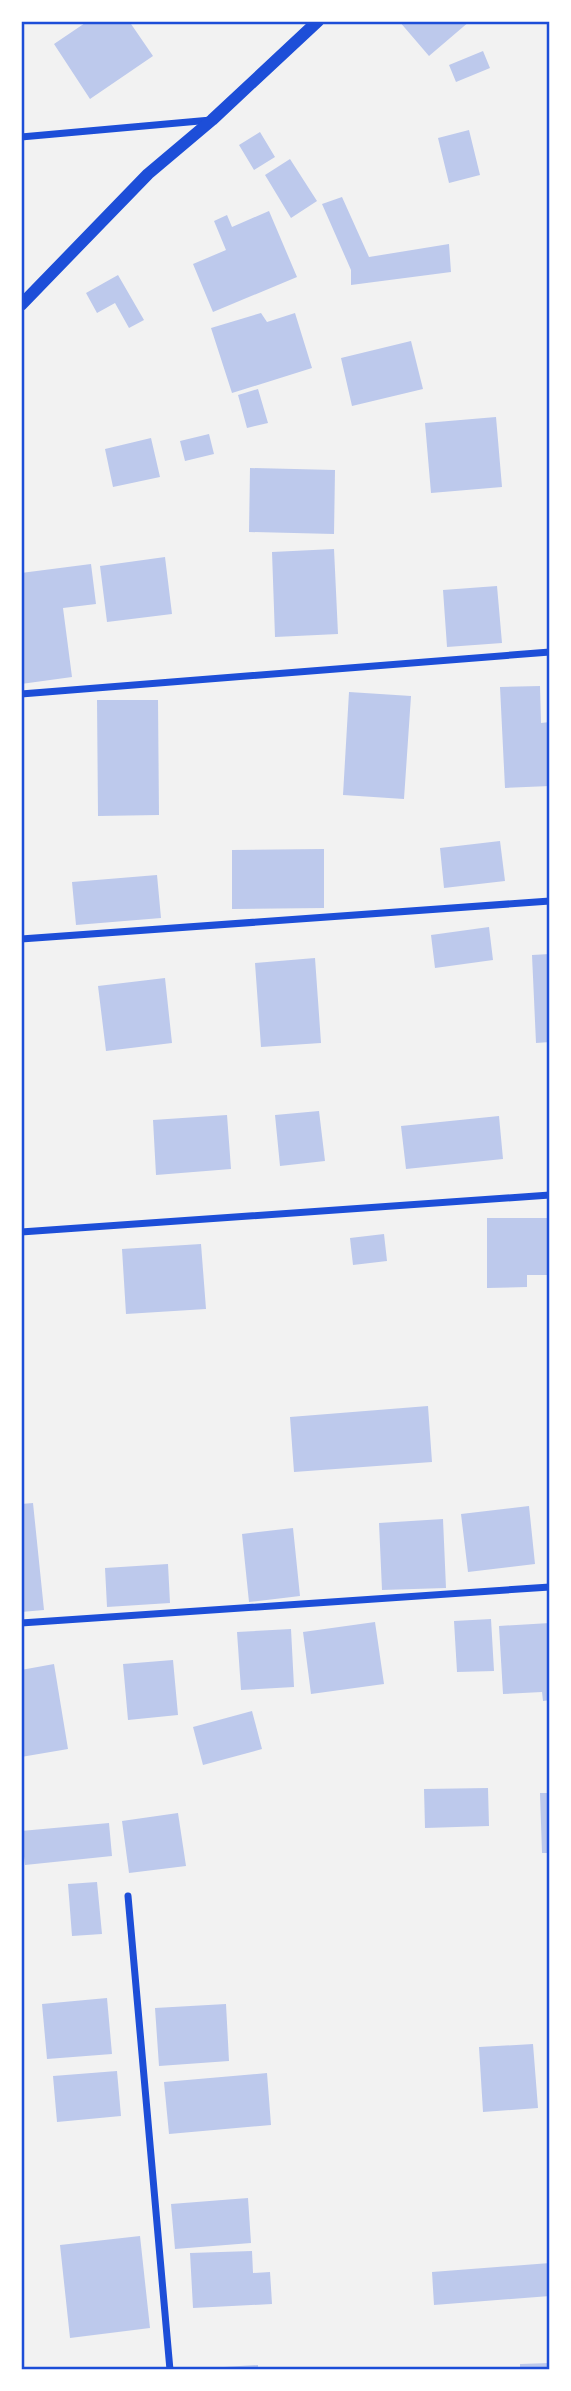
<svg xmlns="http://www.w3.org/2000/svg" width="571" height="2391" viewBox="0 0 571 2391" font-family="Lato,sans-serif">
	<rect width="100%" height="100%" fill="#f2f2f2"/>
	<!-- building -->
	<path fill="#bdc9ec" d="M88,21H129L153,56L90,99L54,44Z
		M399,21H470L429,56Z
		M483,51L490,68L456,82L449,65Z
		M469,130L480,175L449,183L438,138Z
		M260,132L275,157L254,170L239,145Z
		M290,159L317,201L291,218L265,175Z
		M342,197L369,257L449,244L451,272L351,285V270L322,204Z
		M269,211L297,277L213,312L193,264L226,250L214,221L227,215L232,227Z
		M118,275L144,320L129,328L115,303L97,313L86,293Z
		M261,313L267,322L295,313L312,368L232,393L211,328Z
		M411,341L423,389L352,406L341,358Z
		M258,389L268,423L247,428L238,395Z
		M496,417L502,487L431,493L425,423Z
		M209,434L214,454L185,461L180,441Z
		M151,438L160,477L113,487L105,449Z
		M250,468L335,470L334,534L249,532Z
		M334,549L338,634L275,637L272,552Z
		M165,557L172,614L107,622L100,566Z
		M91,564L96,604L63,608L72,677L21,684V573Z
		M497,586L502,643L447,647L443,590Z
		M540,686L541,723L550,722V786L505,788L500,687Z
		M349,692L411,696L404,799L343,795Z
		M97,700H158L159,815L98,816Z
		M500,841L505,881L444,888L440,848Z
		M324,849V908L232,909V850Z
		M157,875L161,918L76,925L72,882Z
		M489,927L493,960L435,968L431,935Z
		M550,954V1042L536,1043L532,955Z
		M315,958L321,1043L261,1047L255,963Z
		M165,978L172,1043L106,1051L98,986Z
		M319,1111L325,1161L280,1166L275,1115Z
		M227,1115L231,1169L156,1175L153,1120Z
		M499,1116L503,1159L406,1169L401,1126Z
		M487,1218H550V1275H527V1287L487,1288Z
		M384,1234L387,1261L353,1265L350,1238Z
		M201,1244L206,1309L126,1314L122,1249Z
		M428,1406L432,1462L294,1472L290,1417Z
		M33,1503L44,1610L21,1612V1504Z
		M529,1506L535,1564L468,1572L461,1514Z
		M443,1519L446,1588L382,1590L379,1523Z
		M293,1528L300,1596L249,1602L242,1534Z
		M168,1564L170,1603L107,1607L105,1568Z
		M491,1619L494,1671L457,1672L454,1621Z
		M375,1622L384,1684L311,1694L303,1632Z
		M550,1623V1700L543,1701L542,1692L503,1694L499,1626Z
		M291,1629L294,1687L241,1690L237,1632Z
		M173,1660L178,1715L128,1720L123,1664Z
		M54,1664L68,1749L21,1757V1670Z
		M252,1711L262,1749L203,1765L193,1727Z
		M488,1788L489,1826L425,1828L424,1789Z
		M540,1793H550V1853H542Z
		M178,1813L186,1866L129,1873L122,1821Z
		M109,1823L112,1856L25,1865L21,1831Z
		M97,1882L102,1934L72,1936L68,1884Z
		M107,1998L112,2054L47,2059L42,2004Z
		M226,2004L229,2061L159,2066L155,2008Z
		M533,2044L538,2108L483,2112L479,2047Z
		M117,2071L121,2116L57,2122L53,2076Z
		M267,2073L271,2125L169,2134L164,2082Z
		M248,2198L251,2243L175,2249L171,2204Z
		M140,2236L150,2328L70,2338L60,2245Z
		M252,2251L253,2273L270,2272L272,2304L193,2308L190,2253Z
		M550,2263V2296L434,2305L432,2272Z
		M550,2363V2370H520V2364Z
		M258,2365V2370H208V2368Z"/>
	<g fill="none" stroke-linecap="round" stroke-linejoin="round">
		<!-- minor -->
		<path stroke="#1d4ed8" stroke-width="7" d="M21,137L211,120
			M21,694L550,652
			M21,939L550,901
			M21,1232L550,1195
			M21,1623L550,1587
			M128,1896L170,2370"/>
		<!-- tertiary -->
		<path stroke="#1d4ed8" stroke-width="12" d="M21,305L148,174L212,120L318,21"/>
	</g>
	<!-- border -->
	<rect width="571" height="2391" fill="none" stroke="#ffffff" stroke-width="46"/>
	<rect x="23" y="23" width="525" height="2345" fill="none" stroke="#1d4ed8" stroke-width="2.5"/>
</svg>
